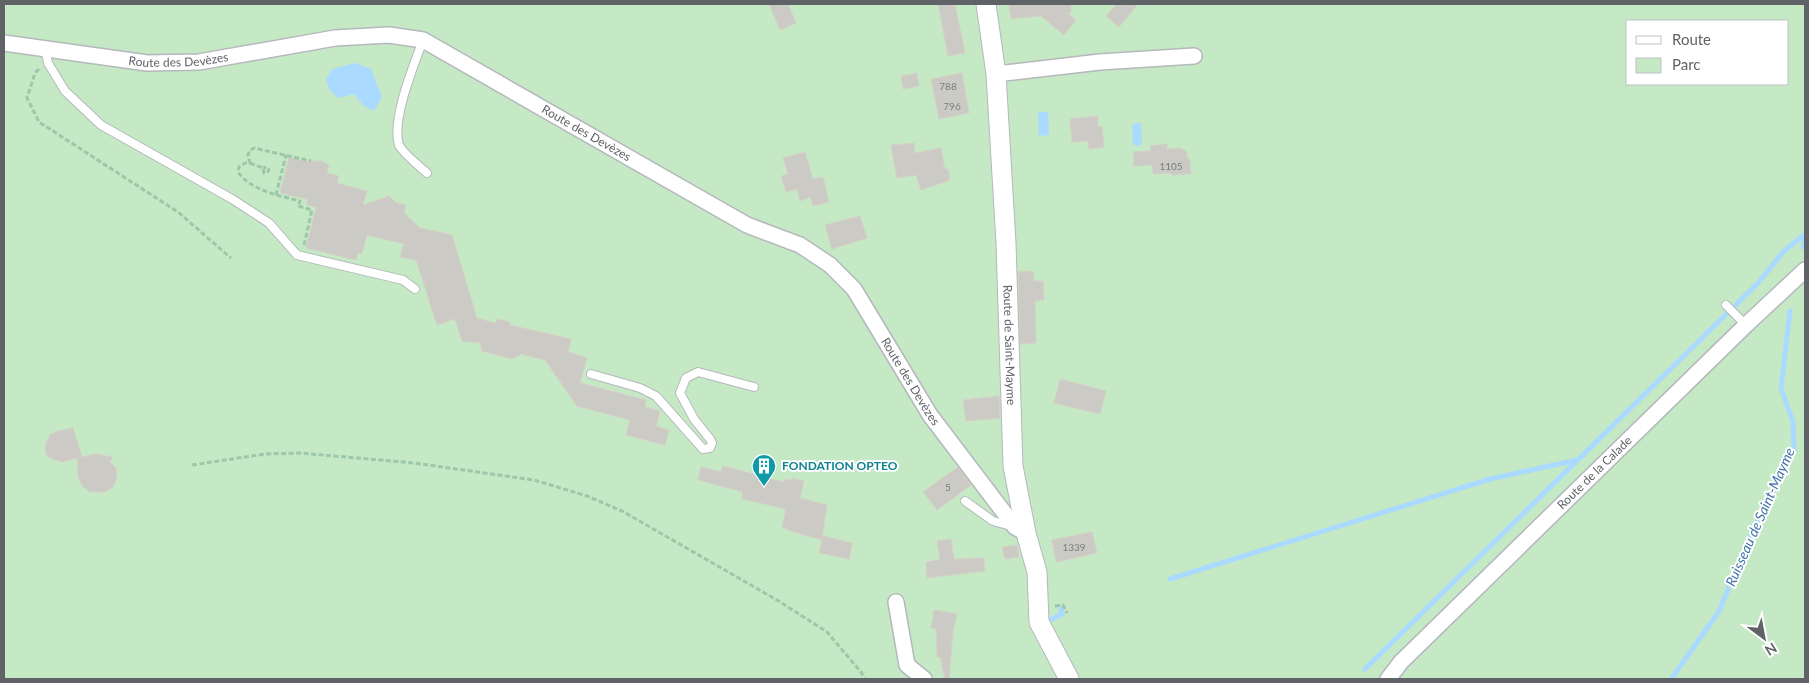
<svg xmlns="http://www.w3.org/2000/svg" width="1809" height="683" viewBox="0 0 1809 683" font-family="Lato,sans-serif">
	<rect width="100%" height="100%" fill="#f1efe8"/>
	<!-- green -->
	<path fill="#c5e8c5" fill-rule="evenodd" d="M4,4H1805V679H4ZM1628,21H1788V84H1628Z"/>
	<!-- water -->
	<path fill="#aadaff" d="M355,63L371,69L382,97L374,111L364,106L354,94L338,98L329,89L326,79L332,69Z
		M1038,112H1048L1049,135L1039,136Z
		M1141,123L1142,143L1139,147L1133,144L1132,124Z"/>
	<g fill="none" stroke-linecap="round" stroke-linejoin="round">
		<!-- stream -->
		<path stroke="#aadaff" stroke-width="5" d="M1803,247L1805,236
			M1170,579L1490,479L1577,460
			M1048,621L1062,614L1061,608
			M1365,669L1758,283L1784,251L1805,234
			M1671,679L1718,613L1753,531L1794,450L1793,422L1781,388L1790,311"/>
	</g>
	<!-- building -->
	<path fill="#cccac5" stroke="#d6d1c6" d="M769,4H788L796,23L780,30Z
		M938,4H955L965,53L948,56Z
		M1009,4H1071V13H1067L1076,20L1064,35L1041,16L1011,19Z
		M1117,4H1138L1119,27L1106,16Z
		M917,73L919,86L903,89L901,76Z
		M962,73L969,113L939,119L931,79Z
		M1098,116V127L1102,126L1104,147L1089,149L1088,141L1072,142L1070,119Z
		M914,143L915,153L941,148L945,169H948L950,180L921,190L916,175L897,178L891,145Z
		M1167,144V149L1181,148L1187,152V159H1190L1191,174L1172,175L1171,173L1153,174L1152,165L1134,166L1133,152L1151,151L1150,146Z
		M805,152L813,179L823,177L829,202L813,206L810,197L800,201L797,189L786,192L781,176L788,174L783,158Z
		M289,157L304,161H322L329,165L327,173L339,176L337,183L367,191L363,205L389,196L395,202L406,205L404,213L420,228L452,235L477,318L495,323L497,319L510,322V325L571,339L568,352L587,358L580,383L646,400L645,407L660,411L656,426L669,430L665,445L626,435L630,420L577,406L545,360L521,354L512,359L482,351L480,343L462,341L455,319L437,325L416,260L400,257L404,244L367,235L362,254L358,253L356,260L306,248L316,207L307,205V199L280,193Z
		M860,216L867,238L832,249L825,225Z
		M1033,271L1034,281H1043L1044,300L1035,301L1036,343L1020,344L1018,272Z
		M1060,379L1106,391L1100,414L1054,403Z
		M999,396L1000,418L966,421L963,400Z
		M73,428L82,457L62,462L50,458L46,454L45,446L50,435L58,431Z
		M95,454L113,457L110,462L116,468L117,477L113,487L105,492H90L82,486L78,477L77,458Z
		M723,466L784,482L786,479L792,480V478L804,481L800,498L827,505L822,540L791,531L782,527L786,509L742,499L743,492L698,480L701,467L721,472Z
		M958,467L971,485L937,510L923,492Z
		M1092,532L1097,553L1056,562L1052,540Z
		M823,536L852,543L849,559L819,553Z
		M951,539L954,559L984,558L985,571L927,578L926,562L940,560L937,541Z
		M1017,545L1019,557L1005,559L1002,547Z
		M934,610L957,614L953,632L949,679H945L940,657H937L936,629L931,628Z"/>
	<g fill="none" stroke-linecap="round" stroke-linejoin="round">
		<!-- service casing -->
		<g stroke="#b5b8bc" stroke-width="10">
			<path id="service" d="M423,40C414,65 391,120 399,145C402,152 420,167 427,173
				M45,49L48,63L65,91L101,125L232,199L269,223L297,255L403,280L415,289
				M1726,305L1746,325
				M591,374L640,388L656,396L703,449L710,448L712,443L710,439L694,419L680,393L686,378L698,372L754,387
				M965,501L993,521L1011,526"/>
		</g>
		<!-- minor casing -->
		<g stroke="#b5b8bc" stroke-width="18">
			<g id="minor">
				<path id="s1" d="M4,43L147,63L199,62L335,38L389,35L423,40L747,225L800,245L830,265L854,289L930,415L1015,527L1026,533"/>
				<path d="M996,74L1100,62L1194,56"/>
				<path d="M896,602L907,665L924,679"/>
				<path id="s2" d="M1388,679L1401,662L1746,325L1805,270"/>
			</g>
		</g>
		<!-- tertiary casing -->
		<g stroke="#b5b8bc" stroke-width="21">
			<g id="tertiary">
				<path id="s3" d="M986,4L996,74L1006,243L1013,466L1026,533L1037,572L1039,622L1069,679"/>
			</g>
		</g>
		<!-- path -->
		<path stroke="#9cc7a9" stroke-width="3" stroke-dasharray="5 2.5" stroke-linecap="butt" d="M39,69L35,73L27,98L39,122L178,212L231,258
			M250,163L263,168L264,173H267L269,170L267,167L263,168
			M276,195L286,155
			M304,245L312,210L298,206L300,201C280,196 250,190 238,172L239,167L245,163H250L248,156L249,151L254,148L311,161
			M192,465L265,454L300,453L414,463L534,480L587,496L622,511L777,600L827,632L861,672L865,679
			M1055,606L1063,605L1067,613"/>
		<!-- service -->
		<use href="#service" stroke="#fff" stroke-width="8"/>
		<!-- minor -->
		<use href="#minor" stroke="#fff" stroke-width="15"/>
		<!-- tertiary -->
		<use href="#tertiary" stroke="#fff" stroke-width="19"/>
	</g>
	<!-- icons -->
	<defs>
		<g id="building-pin" transform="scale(1.25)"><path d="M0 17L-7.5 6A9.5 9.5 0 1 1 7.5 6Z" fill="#0f9aa8" stroke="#fff"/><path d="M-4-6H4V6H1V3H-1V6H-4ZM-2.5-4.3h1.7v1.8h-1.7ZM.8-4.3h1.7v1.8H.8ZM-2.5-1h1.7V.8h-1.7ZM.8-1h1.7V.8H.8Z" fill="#fff"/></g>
	</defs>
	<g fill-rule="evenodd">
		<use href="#building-pin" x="764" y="466"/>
	</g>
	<g text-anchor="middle" stroke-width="4" stroke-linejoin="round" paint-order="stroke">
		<!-- number labels -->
		<g font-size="10" fill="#7a7d7f">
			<text x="948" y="90">788</text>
			<text x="952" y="110">796</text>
			<text x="1171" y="170">1105</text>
			<text x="948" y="491">5</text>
			<text x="1074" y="551">1339</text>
		</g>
		<!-- street labels -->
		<g font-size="12" fill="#5f6368" stroke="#fff">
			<text dy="4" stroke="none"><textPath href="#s1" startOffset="176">Route des Devèzes</textPath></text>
			<text dy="4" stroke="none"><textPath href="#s1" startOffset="611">Route des Devèzes</textPath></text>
			<text dy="4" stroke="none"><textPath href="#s3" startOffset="342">Route de Saint-Mayme</textPath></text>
			<text dy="4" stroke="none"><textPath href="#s1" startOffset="1031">Route des Devèzes</textPath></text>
			<text dy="4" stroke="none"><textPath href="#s2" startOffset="292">Route de la Calade</textPath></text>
		</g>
		<!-- culture labels -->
		<g font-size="12" font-weight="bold" fill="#0d838f" stroke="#fff" text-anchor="start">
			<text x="782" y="470">FONDATION OPTEO</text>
		</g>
		<!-- water labels -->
		<g font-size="14" font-style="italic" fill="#4174aa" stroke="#fff">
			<text transform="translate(1760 517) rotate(-66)" y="5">Ruisseau de Saint-Mayme</text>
		</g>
	</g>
	<!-- border -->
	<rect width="1809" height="683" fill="none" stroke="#5f6368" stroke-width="10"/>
	<!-- legend -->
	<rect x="1626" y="20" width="162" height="65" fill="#ffffff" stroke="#bfc1c3"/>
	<rect x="1636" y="36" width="25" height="8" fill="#ffffff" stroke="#bfc1c3"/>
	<text x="1672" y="45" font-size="15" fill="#5f6368">Route</text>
	<rect x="1636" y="58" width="25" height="15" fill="#c5e8c5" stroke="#bfc1c3"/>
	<text x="1672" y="70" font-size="15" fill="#5f6368">Parc</text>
	<!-- north arrow -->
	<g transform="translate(1764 638) rotate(148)" stroke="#ffffff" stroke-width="4" paint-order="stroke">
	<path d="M0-4L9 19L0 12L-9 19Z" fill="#5f6368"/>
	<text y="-8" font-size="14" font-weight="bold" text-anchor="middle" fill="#5f6368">N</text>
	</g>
</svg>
